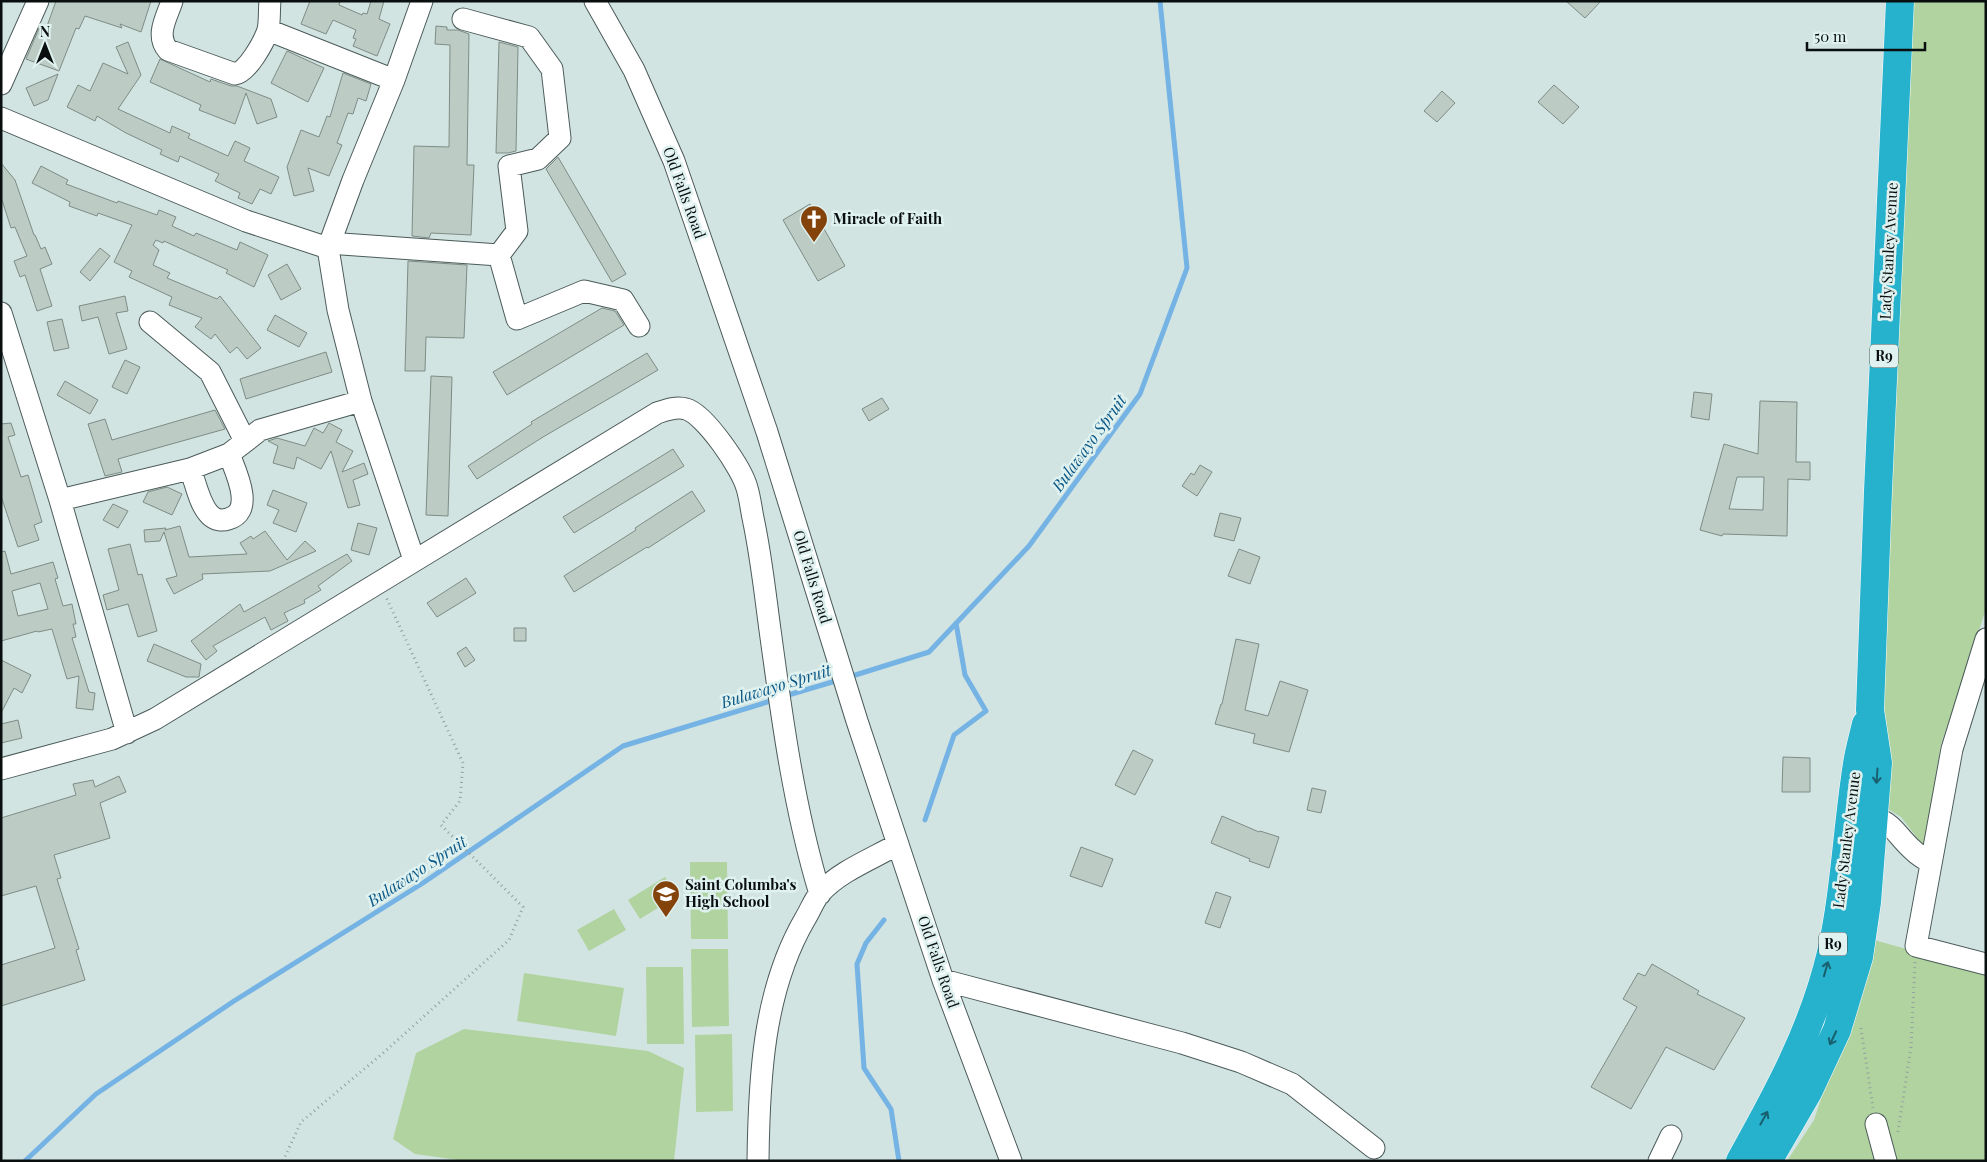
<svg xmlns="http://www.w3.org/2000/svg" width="1987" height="1162" viewBox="0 0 1987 1162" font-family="'Playfair Display',serif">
	<rect width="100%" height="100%" fill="#d2e4e2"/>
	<!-- green -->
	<path fill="#b0d39f" d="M1913,1H1986V609L1941,744L1924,847L1901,817L1886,808L1880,702Z
		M690,862H727L728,939H691Z
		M665,877L677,896L640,919L628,900Z
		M614,909L626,930L589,951L577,930Z
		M1874,940L1986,971V1161H1787L1814,1120Z
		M691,949H728L729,1026L692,1027Z
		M646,967H683L684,1044H647Z
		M524,973L624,988L616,1036L517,1021Z
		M464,1029L648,1051L684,1068L674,1161H466L415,1154L393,1139L416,1053Z
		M732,1034L733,1111L696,1112L695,1035Z"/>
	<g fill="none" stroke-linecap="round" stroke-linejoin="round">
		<!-- stream -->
		<path stroke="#74b3e4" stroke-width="5" d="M849,677L929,652L1029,546L1140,394L1187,268L1160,1
			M785,696L839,680
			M925,820L954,735L986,711L965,675L956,623
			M884,920L866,943L857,964L864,1068L891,1109L899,1161
			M25,1161L96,1094L234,1001L423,883L623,746L774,700"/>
	</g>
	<!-- building -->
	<path fill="#bccbc3" stroke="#7e8c85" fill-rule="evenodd" d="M56,1H151L141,32L120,24L122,28L85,16L79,29L76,28L59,71L26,59L40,26L46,29Z
		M310,1H340L339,5L362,15L363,13L367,14L371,1H384L379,19L390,24L377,56L353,46L356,39L353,38L356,30L333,20L326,34L301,24Z
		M1566,1H1601L1585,18Z
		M436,26L447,27V30H458L469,34L467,165H474L471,235L431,233L429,238L412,236L414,146L449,147L450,45L435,44Z
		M128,42L141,75L118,109L170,133L172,126L190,134L188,138L228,156L235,141L250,148L244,161L279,177L271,194L260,189L252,204L238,198L240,193L215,181L219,174L180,156L178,162L160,154L162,150L126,133L97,116L95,121L67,107L78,85L90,91L103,63L128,74L116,47Z
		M499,42L518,47L516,151L508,153H496Z
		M287,51L324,68L308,102L271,83Z
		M160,59L210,82L211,79L231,86H237L271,99L277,117L257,124L246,93L235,124L199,110L201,105L150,82Z
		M343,73L371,84L366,101L358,98L353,114L348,113L337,143L342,145L329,176L308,168L314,191L294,196L287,167L301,130L319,137L327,116L330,117Z
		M58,74L48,100L34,106L26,88Z
		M1554,85L1579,107L1563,124L1538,102Z
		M1442,91L1455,103L1437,122L1424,111Z
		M558,157L626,274L612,282L546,169Z
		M1,163L15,180L34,235H35L41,249L45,247L52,264L40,269L52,306L37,311L25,275L20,277L14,261L27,256L15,227L11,228L1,197Z
		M41,166L68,180L66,184L117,203L118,201L157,215L159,210L176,217L172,226L194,236L196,233L237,250L240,242L268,255L254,287L226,273L228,270L164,241L163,243L156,240L153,245L159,250L153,265L170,273L167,278L217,299L220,296L261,348L247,359L237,347L230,353L215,334L211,339L195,327L202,318L169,305L172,297L129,277L132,271L114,262L132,225L98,213L97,216L69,206L70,202L32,183Z
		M810,204L845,266L818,281L783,220Z
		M100,248L110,256L90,281L80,272Z
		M408,261L467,265L464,338L426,337L425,371H405Z
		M287,264L301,289L281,300L268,275Z
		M125,296L128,311L116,313L127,349L109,354L98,317L82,321L79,306Z
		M602,308L615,311L624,325L507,395L493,372Z
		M275,315L307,333L299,347L267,330Z
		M62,319L69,348L54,351L47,322Z
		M326,352L332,372L246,399L240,379Z
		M647,353L658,370L543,437L477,479L468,466L532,424L531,422Z
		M125,360L140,367L127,394L112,387Z
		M431,376L452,377L448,516L426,515Z
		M65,381L98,400L90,414L57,395Z
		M1694,392L1712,394L1709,420L1691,417Z
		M882,398L889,409L869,421L862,409Z
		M1760,401L1797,402L1796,462H1810V480L1788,479L1787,536L1723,534L1722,536L1700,530L1724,444L1758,454ZM1737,477H1764L1763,510L1729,509Z
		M215,410L225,429L118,459L122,472L105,476L88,424L105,419L112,440Z
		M11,423L15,435L8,437L21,477L28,475L42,522L34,525L39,540L18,547L1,496V424Z
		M329,423L342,430L336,442L353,451L342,472L364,463L368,474L353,480L360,505L348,508L331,451L321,469L297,457L294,469L273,463L278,446L268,441L277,438L305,446L314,428L323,433Z
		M673,449L684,466L574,533L563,517Z
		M1200,465L1212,472L1197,496L1182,486L1191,473L1194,475Z
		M167,487L182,494L172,515L143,502L148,492Z
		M273,490L307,503L296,532L273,523L279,510L267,505Z
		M692,491L705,511L648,548L647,547L574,592L564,576L636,530L635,528Z
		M113,504L128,511L118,528L103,520Z
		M1220,513L1241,518L1234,541L1214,536Z
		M358,523L377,528L369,555L351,550Z
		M180,526L189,557L247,554L240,543L251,536L253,539L265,531L287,560L305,541L316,551L270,571L202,574L203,579L174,594L166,579L177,576L164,532L160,541L145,542L144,530L166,528L165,530Z
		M130,544L138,575L142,574L157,631L138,637L128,604L107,610L103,595L119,590L108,549Z
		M1239,549L1260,557L1250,584L1228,576Z
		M5,551L11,574L53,562L58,578L55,579L63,606L72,604L76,624H73L76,637L72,638L89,692L95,693L93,710L76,708L79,676L67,679L52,629L38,632L37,631L1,641V552ZM40,583L48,609L18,616L12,591Z
		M347,554L352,561L318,586L321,590L304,600L305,603L284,613L288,621L271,630L265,617L213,646L217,651L206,660L191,641L240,604L244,612Z
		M466,578L476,593L437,617L427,603Z
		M514,628H526V641H514Z
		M1236,639L1259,644L1245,710L1268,716L1280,681L1308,690L1289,752L1253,743L1255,734L1215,724L1221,704H1222Z
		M154,644L201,664L199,677H186L147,661Z
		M466,647L475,660L465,667L457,653Z
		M1,660L31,675L22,693L14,688L1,713Z
		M18,720L22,738L1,743V724Z
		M1133,750L1153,760L1135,795L1115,785Z
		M1783,757L1810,758V792H1782Z
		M119,776L126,792L100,803L110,838L54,855L61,878L57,879L79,949L76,950L85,980L1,1006V965L55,948L36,886L1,896V818L76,795L73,784L93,780L95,787Z
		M1312,788L1326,791L1321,813L1307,810Z
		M1222,816L1259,832L1260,831L1279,837L1269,868L1249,861L1250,859L1211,843Z
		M1081,847L1113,859L1102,887L1070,876Z
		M1216,892L1231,897L1220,928L1205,923Z
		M1652,964L1699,991L1697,994L1745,1018L1714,1070L1666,1047L1631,1109L1591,1087L1637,1007L1623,999L1638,973L1645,976Z"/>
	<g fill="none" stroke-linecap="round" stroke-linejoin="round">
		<!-- minor casing -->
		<g stroke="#4b5b59" stroke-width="23">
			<path id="minor" d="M172,1C167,17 155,35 168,50L235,74C247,73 264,42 268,30C270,21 269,10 270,1
				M595,1L634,70L674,161L767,432L857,721L943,980L1011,1161
				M268,30L394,80
				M1,84L38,1
				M1,118L246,221L328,248
				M331,240L342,244L499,255L517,231L509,166L538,159L560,138L552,69L529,37L463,19
				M499,255L517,319L584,291L623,300L639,326
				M1,313L60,500L127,733
				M150,322L210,372L245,441
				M190,469C196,483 199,504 210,515C215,520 222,521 228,519C256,512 235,470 229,454
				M60,500L190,469L229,454L260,430L361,401
				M414,560L361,401L338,310L328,248L353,180L394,80L422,1
				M1986,639L1952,749L1916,946L1986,964
				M1,769L112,739L155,719L657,413C666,410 676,406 686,409C705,414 742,469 747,488C750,498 751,508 753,518C761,555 765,593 770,630C782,719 794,808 820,894
				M1858,817C1894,817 1891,831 1914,851C1919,856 1925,859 1931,863
				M943,980L1182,1043L1241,1062L1292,1084L1374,1148
				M1876,1124L1886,1161
				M758,1161C759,1079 763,991 805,919C810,911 814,900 820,893C840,871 872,859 898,844
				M1659,1161L1671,1136"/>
		</g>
		<!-- highway casing -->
		<g stroke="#fff" stroke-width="29">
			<path id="highway" d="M1740,1161C1778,1093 1813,1029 1831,953C1845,890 1847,827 1857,764C1859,751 1863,737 1866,724
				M1768,1161L1808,1092L1837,1030L1859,957L1867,902L1878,763L1870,710L1878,491L1900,1"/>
		</g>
		<!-- path -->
		<path stroke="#93a1a0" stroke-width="3" stroke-dasharray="1 4" stroke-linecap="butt" d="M1861,1028L1873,1108
			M1898,1132L1911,1047L1915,962
			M283,1161L301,1122L382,1054L509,940L523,907L441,825L460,801L463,763L386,597"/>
		<!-- minor -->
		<use href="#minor" stroke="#fff" stroke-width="21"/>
		<!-- highway -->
		<use href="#highway" stroke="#26b1cd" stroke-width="28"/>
	</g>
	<!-- one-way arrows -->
	<defs><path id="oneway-shaft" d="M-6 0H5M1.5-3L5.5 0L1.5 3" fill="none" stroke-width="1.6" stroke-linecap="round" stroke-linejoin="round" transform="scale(1.25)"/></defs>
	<g stroke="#18606e">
		<use href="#oneway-shaft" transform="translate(1877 776) rotate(94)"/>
		<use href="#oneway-shaft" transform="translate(1826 969) rotate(-74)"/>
		<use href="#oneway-shaft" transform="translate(1833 1038) rotate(115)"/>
		<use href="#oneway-shaft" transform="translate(1764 1118) rotate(-61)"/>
	</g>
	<!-- icons -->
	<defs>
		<g id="church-pin" transform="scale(1.4375)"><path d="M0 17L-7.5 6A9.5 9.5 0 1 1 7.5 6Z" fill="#84430b" stroke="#dff2f0"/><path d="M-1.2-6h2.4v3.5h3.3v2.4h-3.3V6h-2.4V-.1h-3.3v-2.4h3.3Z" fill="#fff"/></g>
		<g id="school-pin" transform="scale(1.4375)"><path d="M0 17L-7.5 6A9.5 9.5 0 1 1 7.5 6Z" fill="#84430b" stroke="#dff2f0"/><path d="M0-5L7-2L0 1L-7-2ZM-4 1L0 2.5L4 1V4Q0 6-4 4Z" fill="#fff"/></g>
	</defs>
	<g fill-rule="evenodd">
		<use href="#church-pin" x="814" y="219"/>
		<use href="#school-pin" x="666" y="894"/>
	</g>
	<g text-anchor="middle" stroke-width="5" stroke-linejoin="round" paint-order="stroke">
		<!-- shield labels -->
		<g fill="#dff2f0" stroke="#495352" stroke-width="1">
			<rect x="1870" y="344.5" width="28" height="23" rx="4"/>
			<rect x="1819" y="932.5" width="28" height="23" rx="4"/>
		</g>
		<g font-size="14" font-weight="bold" fill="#090f0e">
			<text x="1884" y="361">R9</text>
			<text x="1833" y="949">R9</text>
		</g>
		<!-- street labels -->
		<g font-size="15" fill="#090f0e" stroke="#dff2f0">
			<text transform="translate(684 193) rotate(70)" y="5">Old Falls Road</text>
			<text transform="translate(1889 251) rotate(-87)" y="5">Lady Stanley Avenue</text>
			<text transform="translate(812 577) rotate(73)" y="5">Old Falls Road</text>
			<text transform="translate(1847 840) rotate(-83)" y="5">Lady Stanley Avenue</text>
			<text transform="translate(938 962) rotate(71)" y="5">Old Falls Road</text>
		</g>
		<!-- poi labels -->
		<g font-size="15" font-weight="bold" fill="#090f0e" stroke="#dff2f0" text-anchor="start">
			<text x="833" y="224">Miracle of Faith</text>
			<text x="685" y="890">Saint Columba's<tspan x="685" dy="17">High School</tspan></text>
		</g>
		<!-- water labels -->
		<g font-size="16" font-style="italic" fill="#0b5785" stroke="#dff2f0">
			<text transform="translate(1089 443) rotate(-54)" y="6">Bulawayo Spruit</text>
			<text transform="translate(776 686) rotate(-17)" y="6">Bulawayo Spruit</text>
			<text transform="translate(417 871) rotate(-33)" y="6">Bulawayo Spruit</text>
		</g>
	</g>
	<!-- border -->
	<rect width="1987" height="1162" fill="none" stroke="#090f0e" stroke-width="5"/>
	<!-- north arrow -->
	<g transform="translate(45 45)" stroke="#dff2f0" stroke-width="4" paint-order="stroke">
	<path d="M0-4L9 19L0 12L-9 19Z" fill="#090f0e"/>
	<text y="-8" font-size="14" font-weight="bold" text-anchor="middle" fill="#090f0e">N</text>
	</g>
	<!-- scale -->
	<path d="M1807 42v8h118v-8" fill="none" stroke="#090f0e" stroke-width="2.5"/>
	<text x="1814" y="42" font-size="15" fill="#090f0e" stroke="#dff2f0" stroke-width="4" paint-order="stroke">50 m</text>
</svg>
